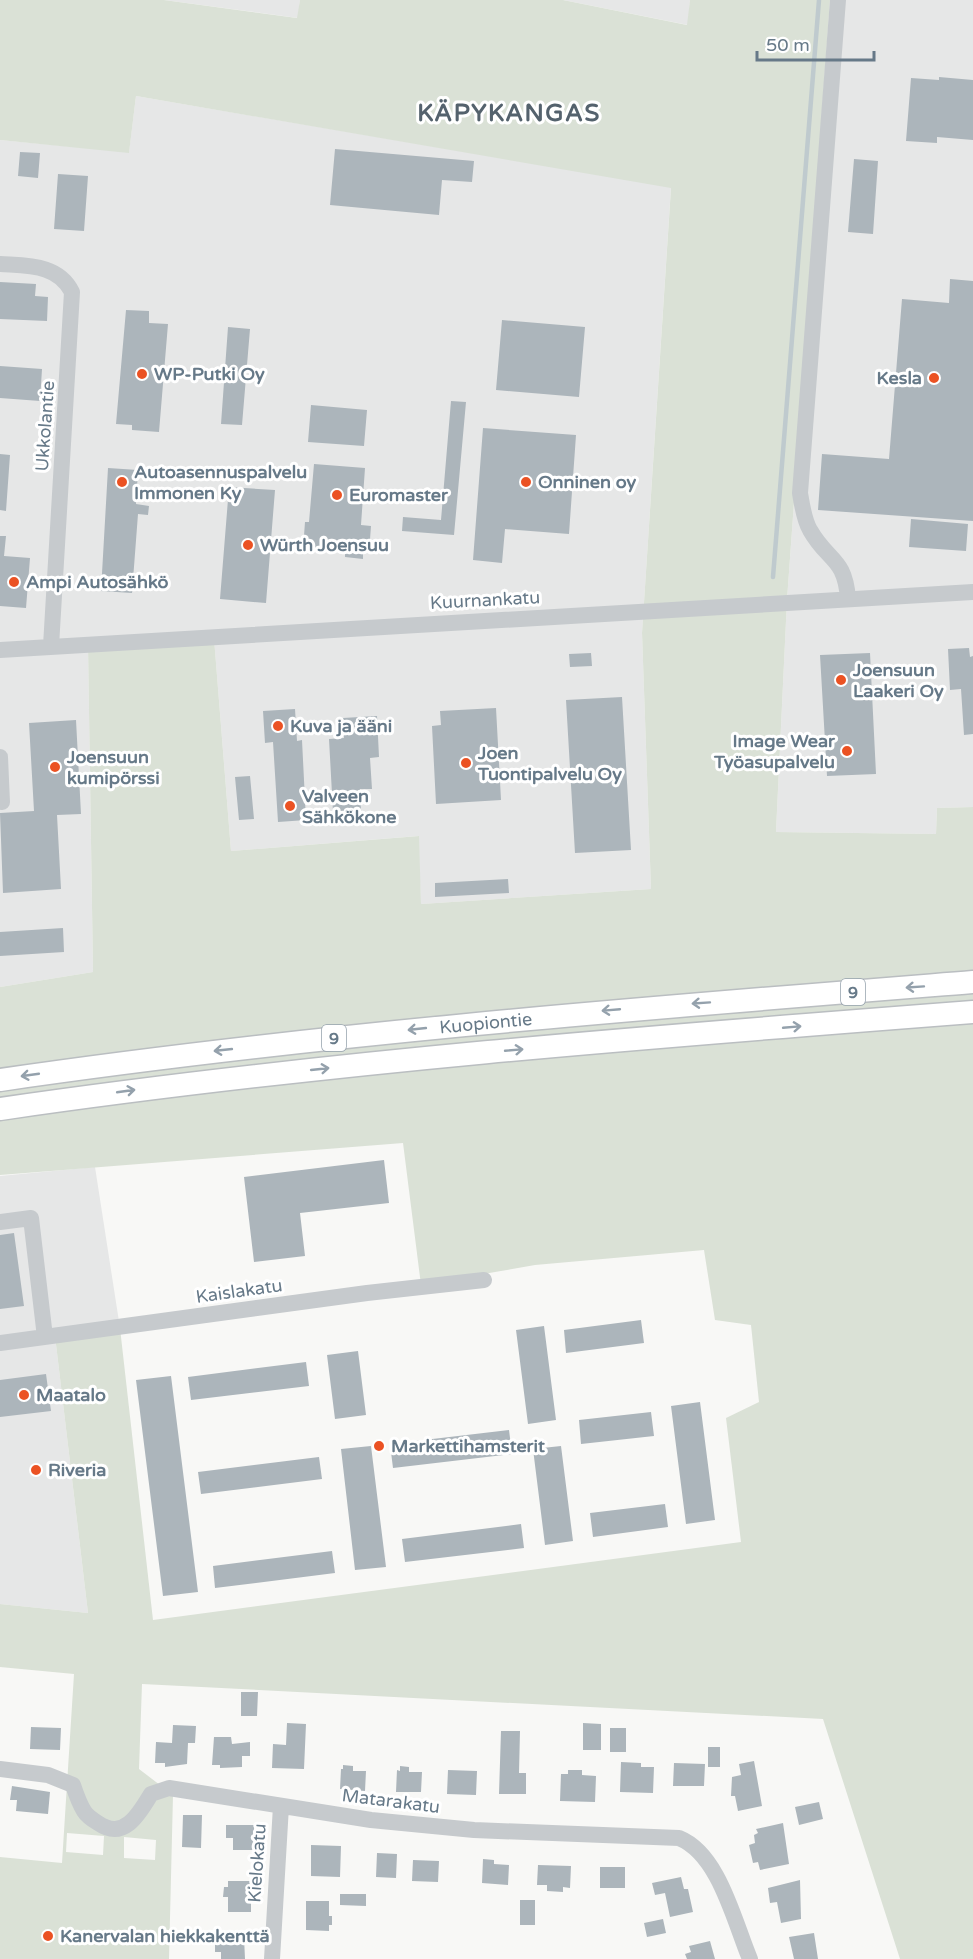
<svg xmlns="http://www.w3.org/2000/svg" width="973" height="1959" viewBox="0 0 973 1959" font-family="'Varela Round',sans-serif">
	<rect width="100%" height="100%" fill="#f8f8f6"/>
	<!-- built -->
	<path fill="#e6e7e7" d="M164,0H300L298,18Z
		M563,0H690L688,25Z
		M830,0H973V807L937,808L936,834L776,832L787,600Z
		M136,96L671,187L642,633L651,889L421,904L418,836L231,851L214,638L88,646L93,972L0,987V140L129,152Z
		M95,1167L120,1328L55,1336L88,1613L0,1604V1176Z"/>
	<!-- green -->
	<path fill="#dae1d6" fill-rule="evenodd" d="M0,0H164L297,18L300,0H563L687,25L690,0H830L787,600L776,832L936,834L937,808L973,807V1959H900L823,1719L142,1684L139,1769L173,1795L169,1959H0V1857L62,1863L74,1674L0,1667V1604L88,1613L55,1336L120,1328L153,1620L741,1542L726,1418L759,1402L751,1325L715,1320L704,1250L535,1265L421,1285L403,1143L0,1175V987L93,972L88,646L214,638L231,851L419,836L421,904L651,889L642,633L671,188L136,96L129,153L0,140ZM67,1833L104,1836L103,1855L66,1852ZM124,1837L156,1840L155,1860L124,1858Z"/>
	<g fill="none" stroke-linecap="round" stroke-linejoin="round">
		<!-- stream -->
		<path stroke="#bfcace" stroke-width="4.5" d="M773,577L819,0"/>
	</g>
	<!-- building -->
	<path fill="#acb5bb" d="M939,77L973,80V140L937,137V143L906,141L911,78L939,80Z
		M335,149L474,161L472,182L442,180L439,215L330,205Z
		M20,152L40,153L38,178L18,176Z
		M854,159L878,161L873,234L848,232Z
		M58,174L88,176L84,231L54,229Z
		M950,279L973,281V521L818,510L822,454L889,459L902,299L949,303Z
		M0,282L36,284L35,296L48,297L47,321L0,319Z
		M126,310L149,311V323L168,324L159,432L132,430V425L116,424Z
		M502,320L585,327L579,397L496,390Z
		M228,327L250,329L242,425L221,424Z
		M0,366L42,369L40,401L0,398Z
		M451,401L466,402L454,535L402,531L403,517L441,520Z
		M311,405L367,410L364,446L308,442Z
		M483,428L576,435L569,534L505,529L502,563L473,560Z
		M0,454L10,455L6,511L0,510Z
		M314,464L365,468L361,525L371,526L369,553L363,552V559L345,557V551L303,549L305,522H309Z
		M108,468L138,470L136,504L149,506L148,515L138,514L132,593L101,591Z
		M229,487L275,490L266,603L220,599Z
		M911,519L968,524L966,551L909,547Z
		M0,536H6L4,556L30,558L26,608L0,606Z
		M969,648L970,657L973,656V734L964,735L961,689L950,690L948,649Z
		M591,653L592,666L570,667L569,654Z
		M870,653L876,774L827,776L820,655Z
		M622,697L631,850L575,853L566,700Z
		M496,708L501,800L436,804L432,726L441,725L440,711Z
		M295,709L297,741L302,740L306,820L278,822L273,742L265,743L263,711Z
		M377,716L379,757L370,758L372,789H360L361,811L333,812L329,739L344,738L343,718Z
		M76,720L81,814L57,815L61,889L3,893L0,813L34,811L29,723Z
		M250,776L254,819L239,820L235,777Z
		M508,879L509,893L435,897V883Z
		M63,928L64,952L0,956V932Z
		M384,1160L389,1203L300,1213L305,1256L254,1262L244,1177Z
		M14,1233L24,1306L0,1309V1235Z
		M641,1320L644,1343L566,1353L564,1330Z
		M544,1326L556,1420L528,1424L516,1330Z
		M358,1351L366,1415L335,1419L327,1355Z
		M306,1362L309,1386L191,1400L188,1377Z
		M46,1374L51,1411L0,1417V1380Z
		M171,1376L198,1592L163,1596L136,1380Z
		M700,1402L715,1520L686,1524L671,1406Z
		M651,1412L654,1436L581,1444L579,1420Z
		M509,1430L512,1454L393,1468L390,1444Z
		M371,1446L386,1567L355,1570L341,1449Z
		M561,1446L573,1541L545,1545L533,1449Z
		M319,1457L322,1479L201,1494L198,1472Z
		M665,1504L668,1527L593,1537L590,1513Z
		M521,1524L524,1548L405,1562L402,1539Z
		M332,1551L335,1573L215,1588L213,1566Z
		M241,1692H258L257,1716H241Z
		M287,1723L306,1724L304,1769L272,1768L273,1744L286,1745Z
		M583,1723L601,1724V1750H583Z
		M173,1725L196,1726L195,1743H188L187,1764L165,1767V1763H155L156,1742L172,1743Z
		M31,1727L61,1728L60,1750L30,1749Z
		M610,1728H626V1752H610Z
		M501,1731H520L519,1773H526V1794H499Z
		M214,1737H231L232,1744L250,1742V1756H242V1767L220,1768V1765H212Z
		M708,1747H720V1767H708Z
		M754,1761L762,1806L738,1811L735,1796H731L732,1777L741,1775L739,1764Z
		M621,1762L641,1763V1767H654L653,1793L620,1792Z
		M674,1763L705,1764L704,1786H673Z
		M343,1765L353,1766V1771H366L365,1791L340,1789L341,1769H343Z
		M400,1766L409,1767V1772H422L421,1792H396L397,1770L400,1771Z
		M448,1770L477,1771L476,1795L447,1794Z
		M568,1770H582V1775L596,1776L595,1802L560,1801L561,1774H568Z
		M12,1786L50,1792L48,1814L16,1811L17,1800H10Z
		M819,1802L823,1819L799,1825L795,1807Z
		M183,1815H202L201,1848L182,1847Z
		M783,1823L789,1864L760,1870L758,1862L753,1863L749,1845L755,1843L754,1835L758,1833L756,1829Z
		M226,1825H254V1850H233V1838H226Z
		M311,1845L341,1846L340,1877L311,1876Z
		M377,1853L397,1854L396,1878L376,1877Z
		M483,1859L494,1860V1864L509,1865L508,1885L482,1883Z
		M413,1860L439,1861L438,1882L412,1881Z
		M538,1865L571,1866L570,1888L563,1887V1892L547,1891V1885H537Z
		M600,1867H625V1888H600Z
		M681,1877L684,1889H688L693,1912L670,1917L665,1893L655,1895L652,1883Z
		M800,1880L801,1919L781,1923L777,1902L770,1903L768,1888Z
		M228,1881H251V1912H228V1897H223L224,1887H228Z
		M340,1894H366V1906L340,1905Z
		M520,1900H535V1925H520Z
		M306,1901H329V1916H332V1925H329V1931L306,1930Z
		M663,1919L666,1933L647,1937L644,1923Z
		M814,1933L818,1959H794L789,1937Z
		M220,1937H244L245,1959H221V1952H215V1943H220Z
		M710,1941L715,1959H687L685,1954L691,1952L689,1946Z"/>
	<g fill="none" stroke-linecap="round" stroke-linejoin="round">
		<!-- highway casing -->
		<g stroke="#babec1" stroke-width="25">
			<g id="highway">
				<path id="s1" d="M0,1080C323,1033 648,1008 973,982"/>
				<path d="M0,1109C323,1062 648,1037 973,1012"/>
			</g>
		</g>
		<!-- minor -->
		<path stroke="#c6cacd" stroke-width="16" d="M838,0L800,493C802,505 804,520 810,530C828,562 845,557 848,599
			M0,264C28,266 58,264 72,292L51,646
			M0,650L973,592
			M0,757L2,802
			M0,1222L31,1218L45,1337
			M0,1343L367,1293L484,1280
			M0,1769L48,1775L73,1785C76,1794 79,1803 84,1811C87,1816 93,1820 98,1823C124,1841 139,1814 151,1794L169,1788L371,1820L474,1830L679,1838C719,1854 734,1921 750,1959
			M272,1959L281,1806"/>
		<!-- highway -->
		<use href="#highway" stroke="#fff" stroke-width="22"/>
	</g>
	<!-- one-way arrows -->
	<defs><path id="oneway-shaft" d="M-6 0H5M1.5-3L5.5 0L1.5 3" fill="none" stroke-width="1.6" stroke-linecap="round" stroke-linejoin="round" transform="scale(1.5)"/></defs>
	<g stroke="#94a1ac">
		<use href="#oneway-shaft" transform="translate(915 987) rotate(176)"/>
		<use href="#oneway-shaft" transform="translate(701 1003) rotate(176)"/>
		<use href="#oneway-shaft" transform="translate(611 1010) rotate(175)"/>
		<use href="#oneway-shaft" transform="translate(792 1027) rotate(-5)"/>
		<use href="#oneway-shaft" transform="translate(417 1029) rotate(174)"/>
		<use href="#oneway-shaft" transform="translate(223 1050) rotate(174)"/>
		<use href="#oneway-shaft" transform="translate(514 1050) rotate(-5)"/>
		<use href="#oneway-shaft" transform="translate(320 1069) rotate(-6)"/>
		<use href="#oneway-shaft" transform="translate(30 1075) rotate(172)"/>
		<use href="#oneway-shaft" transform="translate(126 1091) rotate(-8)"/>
	</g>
	<!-- markers -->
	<g fill="#eb5223" stroke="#fff" stroke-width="2">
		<circle cx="142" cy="374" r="6"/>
		<circle cx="934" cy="378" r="6"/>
		<circle cx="122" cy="482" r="6"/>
		<circle cx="526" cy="482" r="6"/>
		<circle cx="337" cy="495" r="6"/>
		<circle cx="248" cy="545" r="6"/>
		<circle cx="14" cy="582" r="6"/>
		<circle cx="841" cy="680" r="6"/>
		<circle cx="278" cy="726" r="6"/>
		<circle cx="847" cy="751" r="6"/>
		<circle cx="466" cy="763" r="6"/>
		<circle cx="55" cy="767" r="6"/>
		<circle cx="290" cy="806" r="6"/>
		<circle cx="24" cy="1395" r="6"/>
		<circle cx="379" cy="1446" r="6"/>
		<circle cx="36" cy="1470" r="6"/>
		<circle cx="48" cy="1936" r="6"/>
	</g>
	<g text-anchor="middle" stroke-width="6" stroke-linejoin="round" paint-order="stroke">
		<!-- shield labels -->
		<g fill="#fff" stroke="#94a1ac" stroke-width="1.5">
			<rect x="841" y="979" width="24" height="26" rx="4.5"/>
			<rect x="322" y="1025" width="24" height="26" rx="4.5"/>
		</g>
		<g font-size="16" font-weight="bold" fill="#667988">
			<text x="853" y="998">9</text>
			<text x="334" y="1044">9</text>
		</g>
		<!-- poi labels -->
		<g font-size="18" font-weight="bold" fill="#667988" stroke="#fff" text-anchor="start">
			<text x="154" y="380">WP-Putki Oy</text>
			<text x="922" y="384" text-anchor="end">Kesla</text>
			<text x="134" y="478">Autoasennuspalvelu<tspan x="134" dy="21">Immonen Ky</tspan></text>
			<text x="538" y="488">Onninen oy</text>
			<text x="349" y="501">Euromaster</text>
			<text x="260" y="551">Würth Joensuu</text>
			<text x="26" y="588">Ampi Autosähkö</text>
			<text x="853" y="676">Joensuun<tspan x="853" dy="21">Laakeri Oy</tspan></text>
			<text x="290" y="732">Kuva ja ääni</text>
			<text x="835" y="747" text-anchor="end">Image Wear<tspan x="835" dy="21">Työasupalvelu</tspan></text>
			<text x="478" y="759">Joen<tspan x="478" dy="21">Tuontipalvelu Oy</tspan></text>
			<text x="67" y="763">Joensuun<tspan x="67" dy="21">kumipörssi</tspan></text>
			<text x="302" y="802">Valveen<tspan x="302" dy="21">Sähkökone</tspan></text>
			<text x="36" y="1401">Maatalo</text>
			<text x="391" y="1452">Markettihamsterit</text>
			<text x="48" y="1476">Riveria</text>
			<text x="60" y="1942">Kanervalan hiekkakenttä</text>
		</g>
		<!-- street labels -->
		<g font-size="18" fill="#667988" stroke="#fff">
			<text transform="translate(45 426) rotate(-86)" y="6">Ukkolantie</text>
			<text transform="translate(485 600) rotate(-3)" y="6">Kuurnankatu</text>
			<text dy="6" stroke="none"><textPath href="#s1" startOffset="489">Kuopiontie</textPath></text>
			<text transform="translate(239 1291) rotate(-8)" y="6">Kaislakatu</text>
			<text transform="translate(391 1801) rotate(7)" y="6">Matarakatu</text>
			<text transform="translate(257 1863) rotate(-86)" y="6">Kielokatu</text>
		</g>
		<!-- district labels -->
		<g font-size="24" font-weight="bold" letter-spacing="1.5" fill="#54626d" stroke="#fff">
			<text x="509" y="121">KÄPYKANGAS</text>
		</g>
	</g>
	<!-- scale -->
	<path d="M757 51v9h117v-9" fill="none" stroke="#667988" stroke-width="3"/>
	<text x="766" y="51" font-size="18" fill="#667988" stroke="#ffffff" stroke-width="4.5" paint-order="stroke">50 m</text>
</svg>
